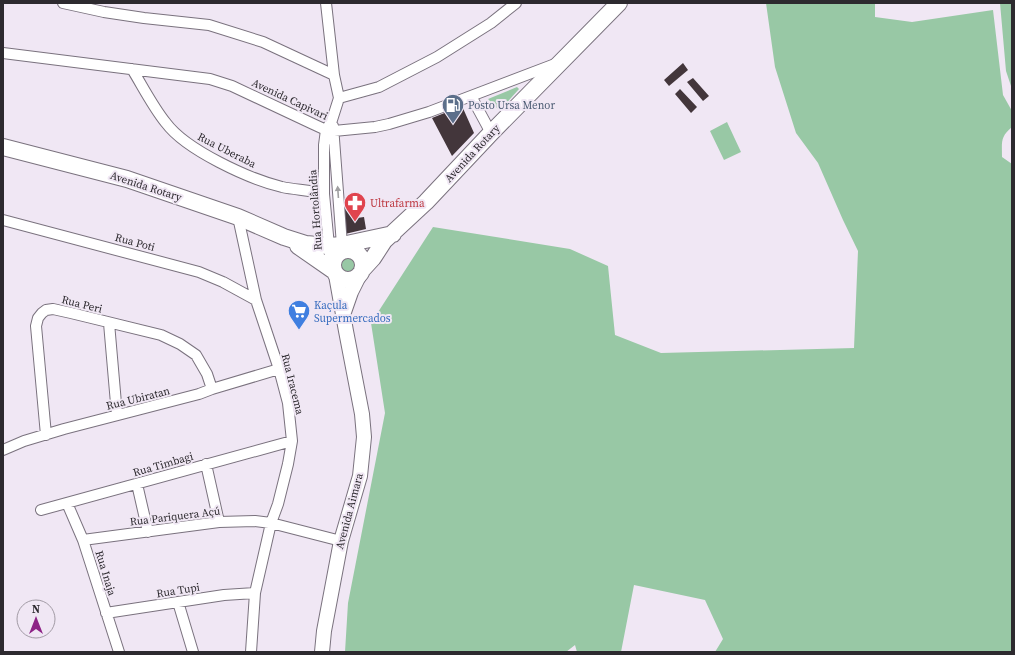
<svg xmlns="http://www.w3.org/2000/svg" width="1015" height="655" viewBox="0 0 1015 655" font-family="'Source Serif 4',serif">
	<rect width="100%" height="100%" fill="#f0e7f4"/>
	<!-- green -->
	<path fill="#98c8a5" d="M766,3H875V17L912,22L993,10L1003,95L1012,111V127C1000,137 1002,142 1002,157L1012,164V652H715L723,639L705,600L634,585L621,652H577L575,645L566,652H345L348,603L385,413L371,323L433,227L570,249L608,266L615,335L661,353L854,348L858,251L843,220L818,163L796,133L775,67Z
		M1000,3H1012V89L1006,71Z
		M517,87L519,89L502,108L498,109L488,99Z
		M727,122L741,152L724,160L710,131Z
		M337 264a10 10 0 1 1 20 0a10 10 0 1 1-20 0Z"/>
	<!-- building -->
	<path fill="#43363b" d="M683,63L688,70L669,86L664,80Z
		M693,78L709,96L703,101L687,82Z
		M680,89L697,107L691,113L675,94Z
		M462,106L474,133L452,156L432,118Z
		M345,205H356L357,218L364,217L366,229L345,234Z"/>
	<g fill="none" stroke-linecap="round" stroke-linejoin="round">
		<!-- minor casing -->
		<g stroke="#7a727e" stroke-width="12">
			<path id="minor" d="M63,3L104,12L144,18L209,25L263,42L334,75
				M326,3L334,75L339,98L332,120L326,130L324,145V194L330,256L333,264
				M3,53L210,79L232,86L313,124L326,130L334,131L375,127L389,124L429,112L555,64
				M132,69C143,87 153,107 166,123C186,150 249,179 282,187C296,190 310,190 324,194
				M471,96L491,133
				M339,98L379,87L437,57L491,23L516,3
				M333,126L342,245
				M238,217L256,300L279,369L288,403L292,441L288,464L278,504L271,523L255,593L251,652
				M3,220L199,272L223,282L256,300
				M109,323L117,415
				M46,435L36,326L38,318L42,313L46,310L53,309L71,313L161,335L180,344L196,355L207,374L212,389
				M3,450L24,441L64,429L199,394L212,389L279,369
				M206,464L219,522
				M137,484L148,532
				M67,503L83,540L119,652
				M41,510L292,441
				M83,540L219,522L255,521L271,523L341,541
				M178,602L193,652
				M106,613L224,595L255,593"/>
		</g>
		<!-- secondary casing -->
		<g stroke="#7a727e" stroke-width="16">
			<path id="secondary" d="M344,312L351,292L359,276
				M322,652L324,631L341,541L360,476L364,437L362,414L346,331L336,275"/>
		</g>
		<!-- primary casing -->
		<g stroke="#7a727e" stroke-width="18">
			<path id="primary" d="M3,147L127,179L238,217L284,237L306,244L329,246L342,245L393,234
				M298,246L334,271
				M333 265a15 15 0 1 1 30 0a15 15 0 1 1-30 0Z
				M362,270L373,258L384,241L426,202L491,133L619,3"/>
		</g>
		<!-- minor -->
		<use href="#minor" stroke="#fff" stroke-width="10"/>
		<!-- secondary -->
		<use href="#secondary" stroke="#fff" stroke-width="14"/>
		<!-- primary -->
		<use href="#primary" stroke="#fff" stroke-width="16"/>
	</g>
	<!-- one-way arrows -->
	<defs><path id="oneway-solid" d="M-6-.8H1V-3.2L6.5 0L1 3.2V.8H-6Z"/></defs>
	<use fill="#a09fa1" href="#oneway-solid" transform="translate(338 192) rotate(-94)"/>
	<!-- icons -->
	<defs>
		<g id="fuel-pin" transform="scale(1.15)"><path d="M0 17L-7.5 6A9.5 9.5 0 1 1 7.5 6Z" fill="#5c6f8a" stroke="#f0e7f4"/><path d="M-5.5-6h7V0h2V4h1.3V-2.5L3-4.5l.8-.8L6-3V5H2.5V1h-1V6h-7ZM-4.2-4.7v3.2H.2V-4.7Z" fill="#fff"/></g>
		<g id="pharmacy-pin" transform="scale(1.15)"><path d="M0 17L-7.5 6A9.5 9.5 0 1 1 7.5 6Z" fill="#e0444e" stroke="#f0e7f4"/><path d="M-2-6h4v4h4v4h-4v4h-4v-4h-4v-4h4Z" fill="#fff"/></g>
		<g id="supermarket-pin" transform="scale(1.15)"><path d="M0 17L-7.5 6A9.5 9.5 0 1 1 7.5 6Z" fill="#3f7fe0" stroke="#f0e7f4"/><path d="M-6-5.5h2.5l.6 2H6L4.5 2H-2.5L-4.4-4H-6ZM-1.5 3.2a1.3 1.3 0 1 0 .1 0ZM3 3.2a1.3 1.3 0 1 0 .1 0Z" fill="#fff"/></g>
	</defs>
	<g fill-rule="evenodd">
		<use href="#fuel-pin" x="453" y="105"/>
		<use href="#pharmacy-pin" x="355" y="203"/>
		<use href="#supermarket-pin" x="299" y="311"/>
	</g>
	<g text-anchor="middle" stroke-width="4" stroke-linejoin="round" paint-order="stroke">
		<!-- street labels -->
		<g font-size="11" fill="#2d2a2f" stroke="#f0e7f4">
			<text transform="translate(290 99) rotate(25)" y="4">Avenida Capivari</text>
			<text transform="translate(227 150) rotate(27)" y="4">Rua Uberaba</text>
			<text transform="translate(472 153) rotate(-47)" y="4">Avenida Rotary</text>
			<text transform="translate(146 186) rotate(18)" y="4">Avenida Rotary</text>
			<text transform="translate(315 210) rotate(-94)" y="4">Rua Hortolândia</text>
			<text transform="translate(135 242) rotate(15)" y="4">Rua Poti</text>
			<text transform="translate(82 304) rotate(14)" y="4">Rua Peri</text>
			<text transform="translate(293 384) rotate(76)" y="4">Rua Iracema</text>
			<text transform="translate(138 398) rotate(-14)" y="4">Rua Ubiratan</text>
			<text transform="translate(163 464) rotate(-16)" y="4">Rua Timbagi</text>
			<text transform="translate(349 511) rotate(-75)" y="4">Avenida Aimara</text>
			<text transform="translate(175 516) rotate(-7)" y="4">Rua Pariquera Açú</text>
			<text transform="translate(106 573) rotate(73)" y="4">Rua Inaja</text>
			<text transform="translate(178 590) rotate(-9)" y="4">Rua Tupi</text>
		</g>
		<!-- service labels -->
		<g font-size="11" fill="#4e5e75" stroke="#f0e7f4" text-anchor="start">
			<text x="468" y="109">Posto Ursa Menor</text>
		</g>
		<!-- health labels -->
		<g font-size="11" fill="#be3a42" stroke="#f0e7f4" text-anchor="start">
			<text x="370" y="207">Ultrafarma</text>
		</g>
		<!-- shop labels -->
		<g font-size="11" fill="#366cbe" stroke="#f0e7f4" text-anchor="start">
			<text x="314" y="309">Kaçula<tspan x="314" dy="13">Supermercados</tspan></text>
		</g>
	</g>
	<!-- border -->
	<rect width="1015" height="655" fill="none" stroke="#2d2a2f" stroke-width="8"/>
	<!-- north arrow -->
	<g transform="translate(36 619)"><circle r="19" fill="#f0e7f4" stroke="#a29ba5"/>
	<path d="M0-3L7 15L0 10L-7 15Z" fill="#8d2286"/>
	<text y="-6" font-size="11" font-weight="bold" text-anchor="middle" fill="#2d2a2f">N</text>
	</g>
</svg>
